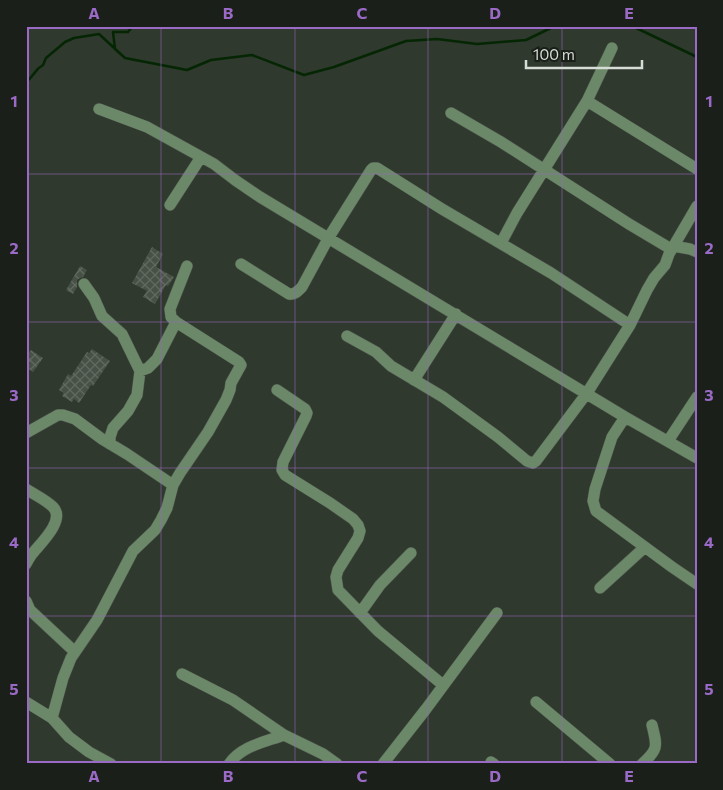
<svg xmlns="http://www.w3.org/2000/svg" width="723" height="790" viewBox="0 0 723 790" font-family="Commissioner,sans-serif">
	<defs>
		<pattern id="building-cross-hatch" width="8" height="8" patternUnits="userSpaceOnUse" patternTransform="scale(1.25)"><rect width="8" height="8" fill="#475146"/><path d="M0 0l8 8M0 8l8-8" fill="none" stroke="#616960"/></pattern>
	</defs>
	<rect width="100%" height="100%" fill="#2f392e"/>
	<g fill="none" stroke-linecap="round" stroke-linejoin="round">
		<!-- stream -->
		<path stroke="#052603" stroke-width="2.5" d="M632,26L697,57
			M125,58L187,70L211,60L252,55L304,75L334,67L406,41L437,39L477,44L526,40L555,26
			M26,82C35,75 34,70 43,65L46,58L65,42L74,38L99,34L125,58L115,49L113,32H128L131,28L138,26"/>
	</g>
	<!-- building -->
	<path fill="url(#building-cross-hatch)" d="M152,247L163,254L156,267L174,277L168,286L166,285L155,304L143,297L147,291L132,283Z
		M80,266L87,270L83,277L80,278L77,280V287L73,294L66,290Z
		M92,349L110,361L93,386L91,385L79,403L74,399L72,402L62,396L64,393L59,390L68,374L71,376L87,352L89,353Z
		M31,350L43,358L33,372L26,367V356Z"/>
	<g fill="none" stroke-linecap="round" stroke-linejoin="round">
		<!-- minor casing -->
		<g stroke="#4d564c" stroke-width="12">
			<path id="minor" d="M587,101L697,169
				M99,109L147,127L214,164L235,180L260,197L625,417L697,458
				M451,113L501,142L629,224L671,249
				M170,205L201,157
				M501,243L517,213L587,101L612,48
				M673,246L690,249L697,252
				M241,264L289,294C295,295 298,291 302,287L329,237L371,170L373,168H377L442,209L551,273L630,325
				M84,284L94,298L102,316L122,334L140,371L137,395L128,411L113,428L110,437V444
				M347,336L376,352L391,366L443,397L498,437L527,461L533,463L536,461L587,393L630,325L647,290L654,278L665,265L669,254L697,206
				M140,371L148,368L157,359L176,322L171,317L170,309L187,266
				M414,380L456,314
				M277,390L305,409L307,413L306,416L283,462L282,470L285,475L330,503L353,519L358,525L360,531L358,538L338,570L336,577L338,590L378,631L443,685
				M625,417L612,437L595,489L593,501L596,511L672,567L697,584
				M26,433L58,415H63L75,419L102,439L127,454L173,485
				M668,441L697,397
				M26,489C35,495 46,500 53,507C66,520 40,544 32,554C30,557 28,560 26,564
				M600,588L645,547
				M26,601L30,610L75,652
				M360,613L380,585L411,553
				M182,674L233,700L284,735L323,754L337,764
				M26,702L52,718
				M536,702L610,764
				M491,762L494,764
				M111,764L89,752L69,737L52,718L63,678L71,658L97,620L133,551L155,530L161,520L167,508L173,485L180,473L208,432L226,400L230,390L231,383L241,365L239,362L176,322
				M229,764C241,746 265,742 284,735
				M383,764L426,709L497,613
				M642,764C659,749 657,746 652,725"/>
		</g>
		<!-- minor -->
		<use href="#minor" stroke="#6b8868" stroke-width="11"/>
	</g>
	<!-- grid -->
	<path fill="none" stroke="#9b6ac7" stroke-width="1" stroke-opacity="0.55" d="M161,26V764M295,26V764M428,26V764M562,26V764M26,174H697M26,322H697M26,468H697M26,616H697"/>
	<!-- border -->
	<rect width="723" height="790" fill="none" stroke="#1a1f1a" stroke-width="55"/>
	<!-- scale -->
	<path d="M526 60v8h116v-8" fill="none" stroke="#d6dcd6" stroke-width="2.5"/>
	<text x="533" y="60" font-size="15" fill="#d6dcd6" stroke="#1a1f1a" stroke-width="4" paint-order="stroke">100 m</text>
	<rect x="28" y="28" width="668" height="734" fill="none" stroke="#9b6ac7" stroke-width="2"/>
	<g font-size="16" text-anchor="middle" font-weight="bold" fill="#9b6ac7">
		<text x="94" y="19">A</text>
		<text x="228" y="19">B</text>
		<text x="362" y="19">C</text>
		<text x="495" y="19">D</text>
		<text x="629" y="19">E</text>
		<text x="14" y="107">1</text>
		<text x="709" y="107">1</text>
		<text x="14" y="254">2</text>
		<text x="709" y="254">2</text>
		<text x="14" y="401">3</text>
		<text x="709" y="401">3</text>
		<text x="14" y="548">4</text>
		<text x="709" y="548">4</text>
		<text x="14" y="695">5</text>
		<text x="709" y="695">5</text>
		<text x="94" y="782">A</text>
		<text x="228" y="782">B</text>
		<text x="362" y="782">C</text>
		<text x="495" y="782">D</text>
		<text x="629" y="782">E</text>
	</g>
</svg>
